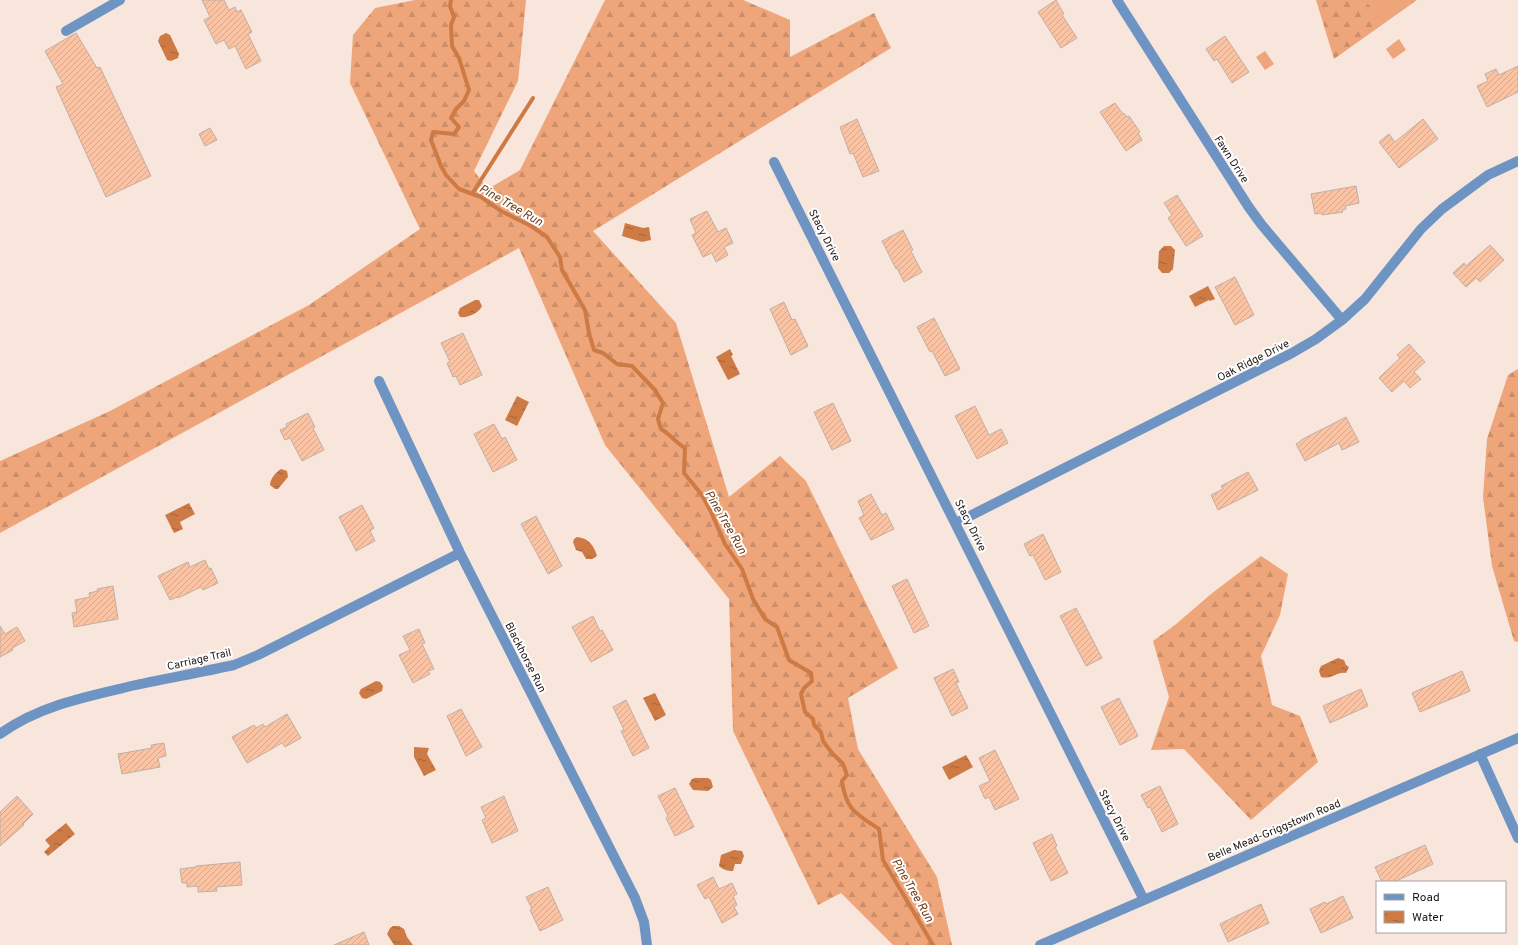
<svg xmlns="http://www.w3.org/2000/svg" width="1518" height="945" viewBox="0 0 1518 945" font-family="Overpass,sans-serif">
	<defs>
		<pattern id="forest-firs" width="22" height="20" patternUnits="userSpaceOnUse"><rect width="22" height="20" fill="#eea57a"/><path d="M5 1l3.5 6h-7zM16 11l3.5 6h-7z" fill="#cc8d69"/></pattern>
		<pattern id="water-ripples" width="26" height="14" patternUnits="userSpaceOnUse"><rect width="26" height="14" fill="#ce7a45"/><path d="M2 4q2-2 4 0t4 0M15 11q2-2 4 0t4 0" fill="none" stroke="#a76338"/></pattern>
		<pattern id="building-hatch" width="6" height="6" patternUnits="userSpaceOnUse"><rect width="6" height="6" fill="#f9c3a4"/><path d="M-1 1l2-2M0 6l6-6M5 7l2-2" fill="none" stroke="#d5a78c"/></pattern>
	</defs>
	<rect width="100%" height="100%" fill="#f8e5db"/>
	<!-- forest -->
	<path fill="url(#forest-firs)" d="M415,0H526L518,81L474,171L488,189L520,170L605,0H743L790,20V57L874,13L891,48L593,231L676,323L729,497L780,456L806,481L898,668L848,698L858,749L937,877L952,945H893L841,893L818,905L733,731L729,599L605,445L519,248L0,533V461L110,411L309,305L420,229L350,83L353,35L375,8Z
		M1316,0H1417L1334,59Z
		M1518,369V642L1514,641L1492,566L1483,497L1487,439L1508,375Z
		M1261,556L1288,574L1280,615L1261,656L1272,705L1300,716L1318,762L1251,820L1184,749L1151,750L1169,697L1153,641L1175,625L1211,594Z"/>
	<!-- green -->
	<path fill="#eea57a" d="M1368,0H1405L1380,20L1366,1Z
		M1399,39L1406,50L1393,59L1386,49Z
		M1265,51L1274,64L1265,70L1256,57Z"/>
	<!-- water -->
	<path fill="url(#water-ripples)" d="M166,33L170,35L179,54L178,58L171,61L167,60L158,41L160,36Z
		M625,223L643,228L649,227L651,240L642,242L622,236Z
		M1164,246H1171L1175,250L1173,269L1169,273H1162L1158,268L1159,251Z
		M1208,286L1215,299L1210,301L1209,300L1195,307L1189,296Z
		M475,300H479L482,306C479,313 468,318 460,317L458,313L460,308Z
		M730,349L733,355L731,356L740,374L728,380L716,357Z
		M517,396L529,402L517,426L505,420Z
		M281,469L287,471L288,477L278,489H275L270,485C270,479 276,472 281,469Z
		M189,503L195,514L180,522L183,529L174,533L165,515Z
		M577,537C588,538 594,545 597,556L592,559H586L582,552L576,550L573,542L574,539Z
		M1338,658L1344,660L1346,665L1349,667L1346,673C1337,671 1332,680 1321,677L1319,671L1321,666Z
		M376,681L380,682L383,686L382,691L366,699L362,698L359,693L361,689Z
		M655,693L666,715L655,721L643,698Z
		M414,747L429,748L427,754L436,770L424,776L414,757Z
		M966,755L973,767L949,780L942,767Z
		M695,778H708L711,780L713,787L708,791L693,790L689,784L692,779Z
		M66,823L75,834L48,856L44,852L50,846L45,840Z
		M734,850L742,851L744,856L741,864H735L733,871C728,871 723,870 719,866L721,855Z
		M393,926H399L404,929L407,937L413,945H394L387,934L390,928Z"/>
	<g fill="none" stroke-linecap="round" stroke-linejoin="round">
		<!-- stream -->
		<path stroke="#ce7a45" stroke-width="4" d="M451,0L450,6L454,17L451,25L452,46L459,58L469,90L464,101L456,109L451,118L459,127L454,134L433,132L431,140L441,166L446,175L459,189L481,197L501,211L531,226L547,237L560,257L562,270L585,310L589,333L594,350L603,353L617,364L632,366L655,390L663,403L658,419L661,429C670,434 676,443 685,448L684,473L702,495L711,512L725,544L742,569L753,599L765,619L777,627L789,660L811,673L812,681L804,688L801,694L805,712L813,719L814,725L821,732L823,741L832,753L843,764L847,775L842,781C846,810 856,814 879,829L883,860L933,945
			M472,194L533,98"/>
	</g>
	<!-- building -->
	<path fill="url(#building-hatch)" stroke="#c1afa5" d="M202,0H224L229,10L235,7L237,12L241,10L252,32L248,34L261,61L246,69L235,46L229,49L224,40L216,44L204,20L210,17Z
		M1056,0L1064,14L1062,15L1077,38L1061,48L1038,12Z
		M76,33L97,68L100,67L151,176L106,197L56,87L63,84L45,51Z
		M1225,36L1249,72L1232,83L1217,59L1214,61L1206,49Z
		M1518,66V92L1487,107L1477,86L1488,81L1485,74L1496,69L1499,75Z
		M1115,103L1123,114L1124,113L1127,117L1129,116L1140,132L1138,133L1142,140L1126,151L1100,112Z
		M857,119L879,171L863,177L853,153L850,154L840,127Z
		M1423,119L1438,139L1399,168L1379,142L1389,134L1395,142Z
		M210,128L217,140L205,146L199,134Z
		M1356,186L1359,203L1345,206L1346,209L1342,210L1343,212L1322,215V213L1315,214L1311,194Z
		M1177,195L1203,236L1186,246L1168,218L1172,215L1164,203Z
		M707,211L718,232L726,228L733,243L724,247L728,255L716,262L712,253L703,257L692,235L696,233L690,219Z
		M903,230L913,250L911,251L922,272L904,282L897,268L896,269L882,241Z
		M1490,245L1504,260L1480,282L1476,278L1466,287L1453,273L1464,263L1466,266Z
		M1235,277L1254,315L1235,325L1215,287Z
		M784,302L792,320L795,319L808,346L791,355L770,309Z
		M934,318L960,369L945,376L932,351L930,352L917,327Z
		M463,333L482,375L460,385L456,376L453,377L447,363L450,362L441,343Z
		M1409,344L1425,362L1414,372L1421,379L1410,388L1404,381L1392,392L1379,378L1400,358L1397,355Z
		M833,403L851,441L832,450L814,412Z
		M975,406L989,435L1001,429L1008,443L977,459L955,416Z
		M308,413L315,427L313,428L324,450L302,461L290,438L285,440L280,430L287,427L286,424Z
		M1346,417L1359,442L1342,450L1339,443L1305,461L1296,444L1301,441V440Z
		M494,424L502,439L505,437L517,460L493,472L474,434Z
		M1248,472L1258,490L1218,510L1211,495L1223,489L1221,486Z
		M871,494L882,515L886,513L894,529L871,540L859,518L864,515L858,501Z
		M362,505L374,528L370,531L375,541L356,551L339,517Z
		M536,516L562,566L548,574L521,524Z
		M1043,534L1061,572L1045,580L1033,555L1030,556L1024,544Z
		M205,560L209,569L211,568L218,583L203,590L201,587L178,598L177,597L170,600L158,576L188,562L190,567Z
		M907,579L929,626L914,633L892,586Z
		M113,586L118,619L74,627L72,613L77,612L75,600L90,597L89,593L98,591L97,589Z
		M1076,608L1102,658L1086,666L1060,616Z
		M593,616L600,631L602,630L613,650L591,662L572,627Z
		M0,626L5,634L17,627L25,641L12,648L13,650L0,657Z
		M419,629L425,643L422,644L434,669L428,671L430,674L413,683L399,655L410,650L403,636Z
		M953,669L959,682L956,683L968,708L952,716L934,678Z
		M1462,671L1470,691L1420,712L1412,693Z
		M1361,689L1368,706L1330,723L1323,706Z
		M1119,698L1138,736L1120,745L1101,707Z
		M626,700L649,748L633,756L621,731L624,730L613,707Z
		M461,709L482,747L466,756L447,716Z
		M287,714L301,738L285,747L282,743L247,763L232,737L254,725L256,728L263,724L265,727Z
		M164,743L166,756L158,758L160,767L122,774L118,754L152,748L151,745Z
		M995,750L1019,799L995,810L989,797L985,799L979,786L990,781L979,758Z
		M1160,786L1178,824L1162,832L1150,807L1148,808L1141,795Z
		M675,788L694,827L675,836L666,818L668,816L658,796Z
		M17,796L33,814L23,824L24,825L0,846V812Z
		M504,796L518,831L492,843L482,820L486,818L481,807Z
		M1052,834L1057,846L1055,847L1068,873L1051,881L1033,843Z
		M1425,845L1433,864L1394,882H1382L1375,867Z
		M240,862L242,885L216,887L217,891L198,892V886L187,887V883H182L180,869L196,867V866Z
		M713,877L719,889L732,883L737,894L733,896L737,905L734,907L738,914L722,923L709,897L705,899L697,885Z
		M548,887L563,920L540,931L530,910L532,909L526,897Z
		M1343,896L1353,918L1321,933L1310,909L1325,902L1326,904Z
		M1261,904L1269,923L1228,942L1220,924Z
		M364,932L369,945H334Z"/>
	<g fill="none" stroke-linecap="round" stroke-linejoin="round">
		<!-- minor -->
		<path stroke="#6e94c4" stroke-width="10" d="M1117,0L1248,206L1261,224L1342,320
			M66,31L120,0
			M774,162L1144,900
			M379,381L460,553L635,898L644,922L647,945
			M956,523L1292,353L1316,339L1342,320L1365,299L1421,229L1442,209L1488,175L1518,161
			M0,734C40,705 89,696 136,685C169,678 202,672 234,665L258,655L460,553
			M1480,754L1518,838
			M1040,945L1518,738"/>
	</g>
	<g text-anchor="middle" stroke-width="4" stroke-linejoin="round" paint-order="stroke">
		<!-- street labels -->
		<g font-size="11" fill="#1e1714" stroke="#fff">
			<text transform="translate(1232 159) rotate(57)" y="4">Fawn Drive</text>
			<text transform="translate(825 235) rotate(63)" y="4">Stacy Drive</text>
			<text transform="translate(1253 360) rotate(-27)" y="4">Oak Ridge Drive</text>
			<text transform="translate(971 525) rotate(63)" y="4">Stacy Drive</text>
			<text transform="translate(526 657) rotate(63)" y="4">Blackhorse Run</text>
			<text transform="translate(199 659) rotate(-13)" y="4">Carriage Trail</text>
			<text transform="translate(1115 815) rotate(63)" y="4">Stacy Drive</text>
			<text transform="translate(1274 830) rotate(-23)" y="4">Belle Mead-Griggstown Road</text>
		</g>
		<!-- water labels -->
		<g font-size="12" font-style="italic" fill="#6f3710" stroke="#fff">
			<text transform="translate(511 205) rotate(30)" y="4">Pine Tree Run</text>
			<text transform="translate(726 522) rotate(60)" y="4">Pine Tree Run</text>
			<text transform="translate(913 890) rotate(60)" y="4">Pine Tree Run</text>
		</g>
	</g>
	<!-- legend -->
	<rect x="1376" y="881" width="130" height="52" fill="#ffffff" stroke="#a5a2a1"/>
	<rect x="1384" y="894" width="20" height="6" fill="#6e94c4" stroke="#a5a2a1"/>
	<text x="1412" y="901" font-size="12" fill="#1e1714">Road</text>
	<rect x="1384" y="911" width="20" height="12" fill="url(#water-ripples)" stroke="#a5a2a1"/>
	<text x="1412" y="921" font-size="12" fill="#1e1714">Water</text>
</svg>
